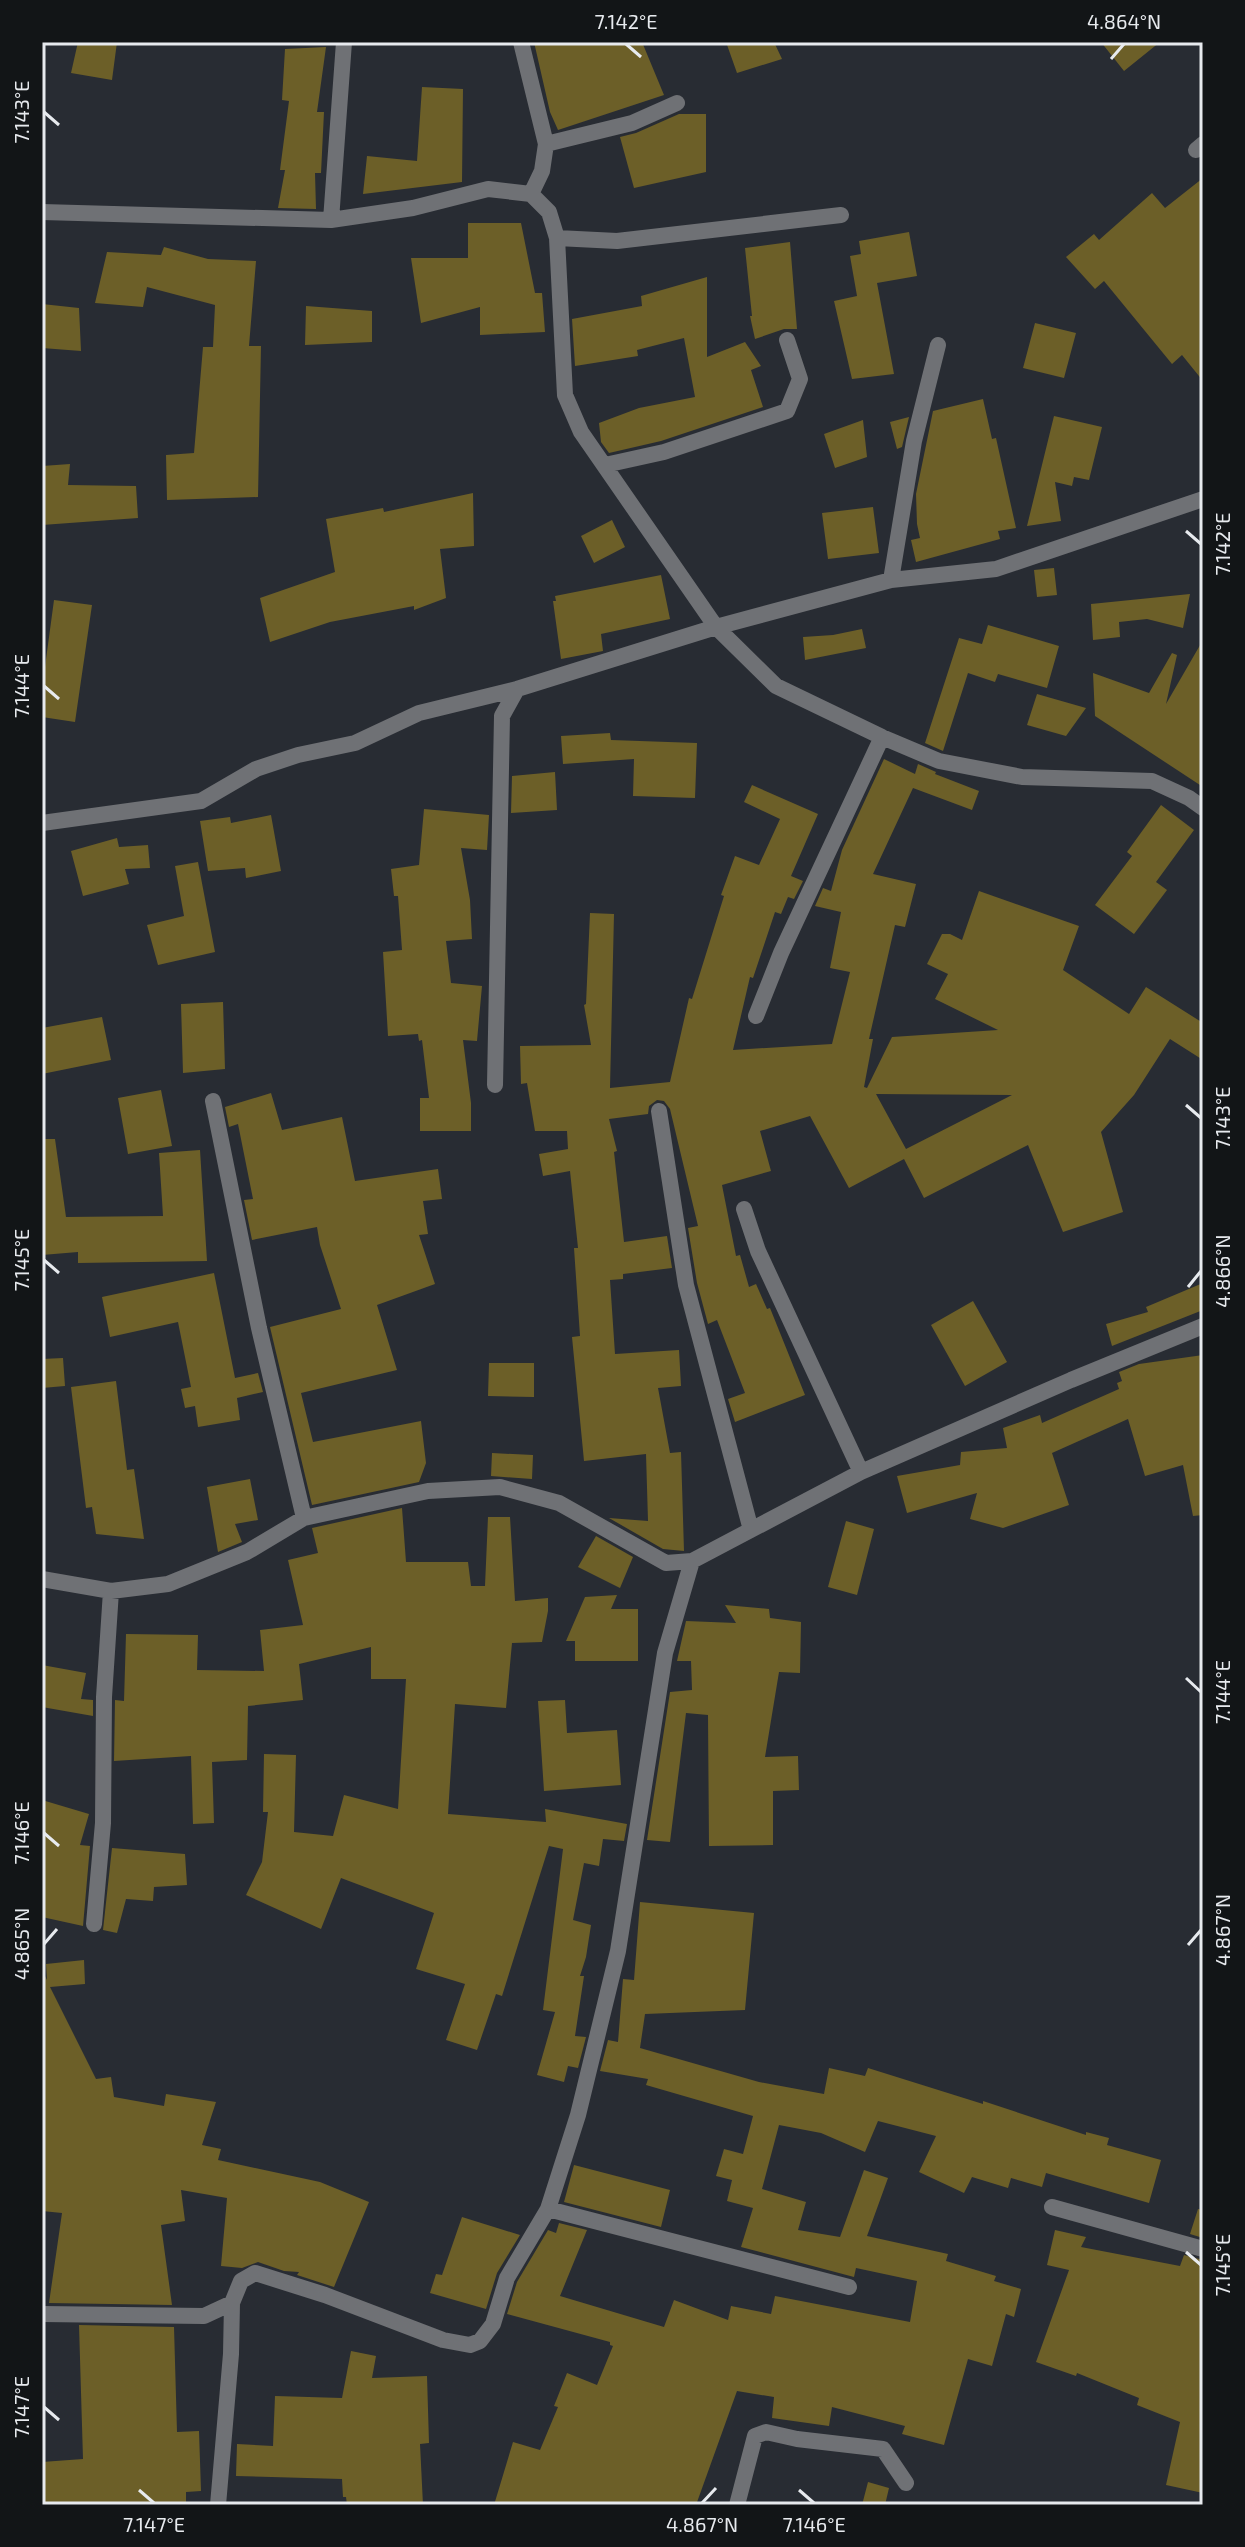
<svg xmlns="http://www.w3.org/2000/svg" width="1245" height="2547" viewBox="0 0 1245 2547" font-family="'Exo 2',sans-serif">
	<rect width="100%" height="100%" fill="#282c33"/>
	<!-- building -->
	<path fill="#6c5f28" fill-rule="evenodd" d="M78,42H117L112,80L71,73Z
		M534,42H642L664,95L558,130L550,112Z
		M726,42H774L782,59L737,73Z
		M1101,42H1160L1124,71Z
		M326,47L317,112H324L321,173H315L316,209L278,208L285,170H280L289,101L282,100L285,49Z
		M422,87L463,89L462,182L363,194L367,156L417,161Z
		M679,114H706V172L634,188L620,137L636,133Z
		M1203,178V381L1182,355L1172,364L1104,281L1095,289L1066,257L1094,234L1099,240L1152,193L1165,208Z
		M468,223H521L535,293H542L545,332L480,335V307L421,323L411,258H468Z
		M909,232L917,276L877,283L894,374L852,379L834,301L857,296L850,256L861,254L859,241Z
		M790,242L797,329H784L755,339L750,316H752L745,248Z
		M164,247L208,259L256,261L249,346H261L258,497L167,500L166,455L194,453L203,347H213L215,305L147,287L143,307L95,303L107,252L161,255Z
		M707,277V357L745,342L761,366L751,370L763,407L661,441L609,453L601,442L599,423L639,408L695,397L684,338L637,350L638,356L575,366L572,319L642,306L641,296Z
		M42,304L79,308L81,351L42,348Z
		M306,306L372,311V342L305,345Z
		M1035,323L1076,333L1064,378L1023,368Z
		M983,399L992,439L996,438L1016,528L998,531L1000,539L916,562L911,540L920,538L917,524L916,494L933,411Z
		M1054,416L1102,427L1089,480L1074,477L1072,486L1055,482L1061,521L1027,526Z
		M909,417L902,447L897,449L890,422Z
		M863,420L867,457L835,468L824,434Z
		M70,464L68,485L136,486L138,518L42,525V466Z
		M473,493L474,546L440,549L446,598L414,610V606L330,622L270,642L260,598L335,572L326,519L383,508L384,512Z
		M873,507L879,553L828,559L822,513Z
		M612,520L625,547L594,563L581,536Z
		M1054,568L1057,595L1037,597L1034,570Z
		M661,575L670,619L601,634L603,651L561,659L553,601H556L555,596Z
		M1190,594L1183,628L1147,619L1119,622L1120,637L1093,640L1091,604Z
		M54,600L92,605L75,722L42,717V689Z
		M988,625L1059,646L1047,688L998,674L995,682L968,673L943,751L925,743L959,638L982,644Z
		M862,629L866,648L805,660L803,637L833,635Z
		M1203,640V787L1095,716L1093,673L1149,693L1172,653L1177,655L1166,704Z
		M1037,694L1086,708L1066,736L1027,725Z
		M610,733L611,740L697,743L695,798L633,796L634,759L563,764L561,736Z
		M884,759L915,774L918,764L936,772L935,774L979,791L972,810L913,788L873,874L916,884L905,927L895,925L869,1039H873L864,1087L867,1088L892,1037L998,1030L935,999L948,974L927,964L942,934H950L962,940L979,891L1079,926L1063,970L1129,1014L1146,987L1203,1023V1060L1170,1039L1134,1095L1101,1132L1123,1212L1063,1232L1028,1145L924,1198L904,1159L849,1188L810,1116L760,1131L771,1171L722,1185L736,1256L740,1255L749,1287L756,1284L767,1309L770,1308L805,1395L735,1422L728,1399L745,1393L717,1320L708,1324L697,1283L688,1228L698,1226L670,1109L664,1101L657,1100L649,1106L648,1114L609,1119L617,1151L614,1152L624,1242L667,1236L672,1268L623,1274V1279L610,1280L615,1354L679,1350L681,1386L658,1388L670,1453L681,1452L684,1551L663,1549L609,1518L648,1521L646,1454L584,1461L572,1337L580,1336L574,1248H578L570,1171L543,1176L539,1154L568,1149L567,1131H535L527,1083L521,1084L520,1046L591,1045L584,1005L586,1004L590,913L614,914L610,1088L670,1082L689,998L692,999L724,896L721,895L735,856L759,865L780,819L744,802L752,785L818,814L791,876L803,881L794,899L788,897L781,914L775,912L753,978L750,977L733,1050L832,1044L850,972L830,968L841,912L815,906L823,888L831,891L842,850ZM876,1094L1012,1095L906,1149Z
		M555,772L557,810L511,813L512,776Z
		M1161,805L1194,830L1156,882L1167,890L1134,934L1095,905L1132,856L1127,852Z
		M424,809L489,815L487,850L461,848L470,900L472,939L446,941L451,983L482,986L477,1041L463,1040L471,1103V1131H420V1098H429L422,1040L419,1041L418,1034L388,1036L383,952L402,950L398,896H394L391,869L419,865Z
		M271,815L281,871L246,878L245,868L208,871L200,821L230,817L231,823Z
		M117,838L119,847L148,845L150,868L125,869L129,884L83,896L71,851Z
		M198,862L215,952L158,965L147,925L184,916L175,866Z
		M223,1002L225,1069L183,1073L181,1004Z
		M102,1017L111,1060L42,1074V1028Z
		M161,1090L172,1146L128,1154L118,1098Z
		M271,1093L282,1130L342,1117L355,1181L438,1169L442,1199L423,1201L428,1234L419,1235L435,1284L377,1305L397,1370L301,1393L313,1442L421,1421L426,1463L419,1482L312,1505L270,1327L341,1309L320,1245L317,1227L252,1240L244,1200L253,1199L238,1124L229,1127L225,1107Z
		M42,1139H55L66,1217L163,1216L159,1153L200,1150L207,1261L78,1263V1252L42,1255Z
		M214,1273L235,1378L258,1373L263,1392L237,1398L240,1420L198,1427L195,1406L185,1408L181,1389L191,1387L178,1322L110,1337L102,1297Z
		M1203,1283V1310L1112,1346L1106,1324L1148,1312L1146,1307Z
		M973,1301L1007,1362L965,1386L931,1325Z
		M1203,1355V1515L1193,1516L1183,1465L1145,1476L1128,1419L1052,1453L1069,1505L1003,1528L970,1519L977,1493L907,1513L897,1476L960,1465L961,1452L1007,1448L1003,1428L1040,1415L1042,1423L1119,1389L1117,1383L1122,1381L1119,1372L1139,1364Z
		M63,1358L65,1386L42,1388V1359Z
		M489,1363H534V1397L488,1396Z
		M116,1381L127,1470L134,1469L144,1539L96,1534L92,1507L86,1508L71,1387Z
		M492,1453L533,1455L532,1479L491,1476Z
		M250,1479L258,1520L235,1524L242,1542L218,1552L207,1487Z
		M402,1508L406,1562H468L471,1586H485L488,1517H510L515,1601L548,1598V1611L542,1642L512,1643L506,1708L455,1704L448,1814L546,1822L545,1809L627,1824L624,1841L603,1839L599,1866L584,1863L573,1920L591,1925L586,1957L580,1976H584L575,2036L586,2037L578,2068L568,2066L564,2082L537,2075L555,2012L543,2010L563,1849L549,1846L502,1996L496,1994L477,2050L446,2040L465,1984L416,1969L434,1913L341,1878L321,1929L246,1895L262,1862L268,1812H263L264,1754L296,1755L294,1832L333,1836L344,1795L398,1809L406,1679H371V1647L299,1664L303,1700L248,1706L247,1760L212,1762L214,1823L193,1824L191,1756L114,1761L115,1700L124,1701L126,1634L198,1635L197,1670L264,1671L260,1630L303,1625L288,1560L318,1553L312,1528Z
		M846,1521L874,1529L857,1595L828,1587Z
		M596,1536L633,1557L620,1588L578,1567Z
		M617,1595L611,1609H638V1661H575V1641H566L585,1597Z
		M725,1605L769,1609L770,1618L801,1622L800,1673L779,1672L765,1757L798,1756L799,1790L773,1791V1845L709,1846L708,1715L686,1713L670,1842L647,1840L670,1692L692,1690L691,1661H677L686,1621L736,1623Z
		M42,1665L86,1673L81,1699L93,1700V1716L42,1707Z
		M565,1700L567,1733L617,1730L621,1785L544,1791L538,1701Z
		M42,1800L89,1814L80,1845L90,1846L83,1926L42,1917Z
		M112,1848L185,1854L187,1885L154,1887L153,1901L126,1899L117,1933L103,1930Z
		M640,1902L754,1913L745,2010L645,2014L640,2048L759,2082L824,2094L829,2068L865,2076L868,2068L983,2104V2101L1086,2135V2132L1109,2138L1107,2145L1161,2160L1149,2203L1046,2173L1042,2187L1011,2178L1008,2188L972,2177L964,2193L919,2172L936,2136L878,2121L865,2152L821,2133L779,2125L762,2189L806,2202L798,2230L840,2237L864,2170L888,2178L867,2236L948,2254L946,2261L996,2276L994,2281L1021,2289L1014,2317L1006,2314L992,2366L968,2359L944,2445L902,2434L905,2426L832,2407L829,2426L772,2418L774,2397L737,2391L696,2505H494L513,2442L540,2450L558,2407L554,2406L567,2373L597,2385L613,2346L610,2345V2342L507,2314L517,2282L548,2230L556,2233L559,2223L587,2230L560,2296L664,2327L674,2300L728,2320L731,2306L771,2314L775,2296L910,2322L917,2281L856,2268L854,2277L741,2247L753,2208L727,2201L732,2180L716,2176L724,2149L743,2154L753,2116L646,2085L648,2079L600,2071L608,2040L618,2042L623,1979L634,1980Z
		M84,1960L85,1984L50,1987L96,2079L111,2077L114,2097L164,2106L166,2094L216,2102L202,2145L221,2149L218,2160L320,2182L369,2202L334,2287L297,2275L299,2272L284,2271L258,2262L242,2268L221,2266L227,2198L181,2190L185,2221L161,2225L172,2305L49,2303L62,2213L42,2211V1970L47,1980L46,1964Z
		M574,2165L670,2190L661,2227L564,2202Z
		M1198,2209L1203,2210V2238L1190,2234Z
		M462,2217L520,2235L497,2273L486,2309L430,2293L436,2274L442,2275Z
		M1055,2230L1086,2237L1081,2247L1180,2266L1184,2255L1203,2260V2493L1166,2485L1180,2422L1137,2405L1139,2398L1077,2373L1076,2376L1036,2362L1069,2270L1047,2265Z
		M79,2325L174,2327L177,2432L199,2431L201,2491L186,2492V2505H42V2462L83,2459Z
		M351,2351L376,2356L372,2378L427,2376L429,2443L420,2444L423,2505H347L346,2497H343L342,2479L236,2476L237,2444L273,2446L275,2396L342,2398Z
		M868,2482L889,2488L885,2505H862Z"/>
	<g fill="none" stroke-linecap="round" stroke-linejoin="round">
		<!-- street -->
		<path stroke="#6f7175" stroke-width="16" d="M521,42L546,144L542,171L531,194
			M546,144L632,123L677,103
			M1196,150L1203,144
			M42,212L331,220L413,208L488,189L531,194L549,212L557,238L565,395L581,432L716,627L776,686L882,737L939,761L1022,777L1152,781L1189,798L1203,808
			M331,220L344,42
			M557,238L617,241L841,215
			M605,465L664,452L787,411L800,379L787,340
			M891,580L914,441L938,345
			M42,823L201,801L256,769L298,755L355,743L419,713L517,689L716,627L891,580L996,569L1203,499
			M756,1016L781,953L882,737
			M495,1085L502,716L517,689
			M213,1101L259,1328L304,1518
			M659,1111L686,1285L751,1530
			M744,1209L758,1251L861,1472
			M42,1579L111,1591L168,1584L247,1552L304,1518L428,1491L500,1487L559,1503L666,1563L692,1561L861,1472L1071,1380L1203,1326
			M94,1924L103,1823L104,1697L111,1591
			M1052,2207L1203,2249
			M548,2209L849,2287
			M42,2314L204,2316L232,2303
			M218,2505L231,2354L232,2303L241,2281L255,2273L325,2295L443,2340L470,2345L480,2341L493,2324L507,2278L548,2209L578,2115L618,1951L665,1653L692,1561
			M737,2505L755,2436L766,2432L797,2439L883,2449L906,2483"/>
	</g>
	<!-- ticks -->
	<path fill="none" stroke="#e7eaee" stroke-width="3" d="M626,44L641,57M1111,59L1124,44M44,112L59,125M1186,531L1201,544M44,686L59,699M1186,1105L1201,1118M44,1260L59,1273M1188,1287L1201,1271M1186,1678L1201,1692M44,1833L59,1846M44,1944L57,1929M1188,1945L1201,1930M1186,2252L1201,2265M44,2407L59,2420M139,2490L154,2503M799,2490L814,2503M702,2503L716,2488"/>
	<!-- border -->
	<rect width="1245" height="2547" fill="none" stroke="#121517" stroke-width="88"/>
	<rect x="44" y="44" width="1157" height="2459" fill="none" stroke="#e7eaee" stroke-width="3"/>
	<g font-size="20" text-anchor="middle" fill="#e7eaee">
		<text x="626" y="29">7.142°E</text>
		<text x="1124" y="29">4.864°N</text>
		<text transform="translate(22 112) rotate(-90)" y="7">7.143°E</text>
		<text transform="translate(1223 544) rotate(-90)" y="7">7.142°E</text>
		<text transform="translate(22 686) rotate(-90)" y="7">7.144°E</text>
		<text transform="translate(1223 1118) rotate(-90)" y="7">7.143°E</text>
		<text transform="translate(22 1260) rotate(-90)" y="7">7.145°E</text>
		<text transform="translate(1223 1271) rotate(-90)" y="7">4.866°N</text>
		<text transform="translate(1223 1692) rotate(-90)" y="7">7.144°E</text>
		<text transform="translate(22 1833) rotate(-90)" y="7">7.146°E</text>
		<text transform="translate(1223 1930) rotate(-90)" y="7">4.867°N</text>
		<text transform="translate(22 1944) rotate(-90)" y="7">4.865°N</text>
		<text transform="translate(1223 2265) rotate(-90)" y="7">7.145°E</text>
		<text transform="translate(22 2407) rotate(-90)" y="7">7.147°E</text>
		<text x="154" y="2532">7.147°E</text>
		<text x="702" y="2532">4.867°N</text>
		<text x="814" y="2532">7.146°E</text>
	</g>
</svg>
